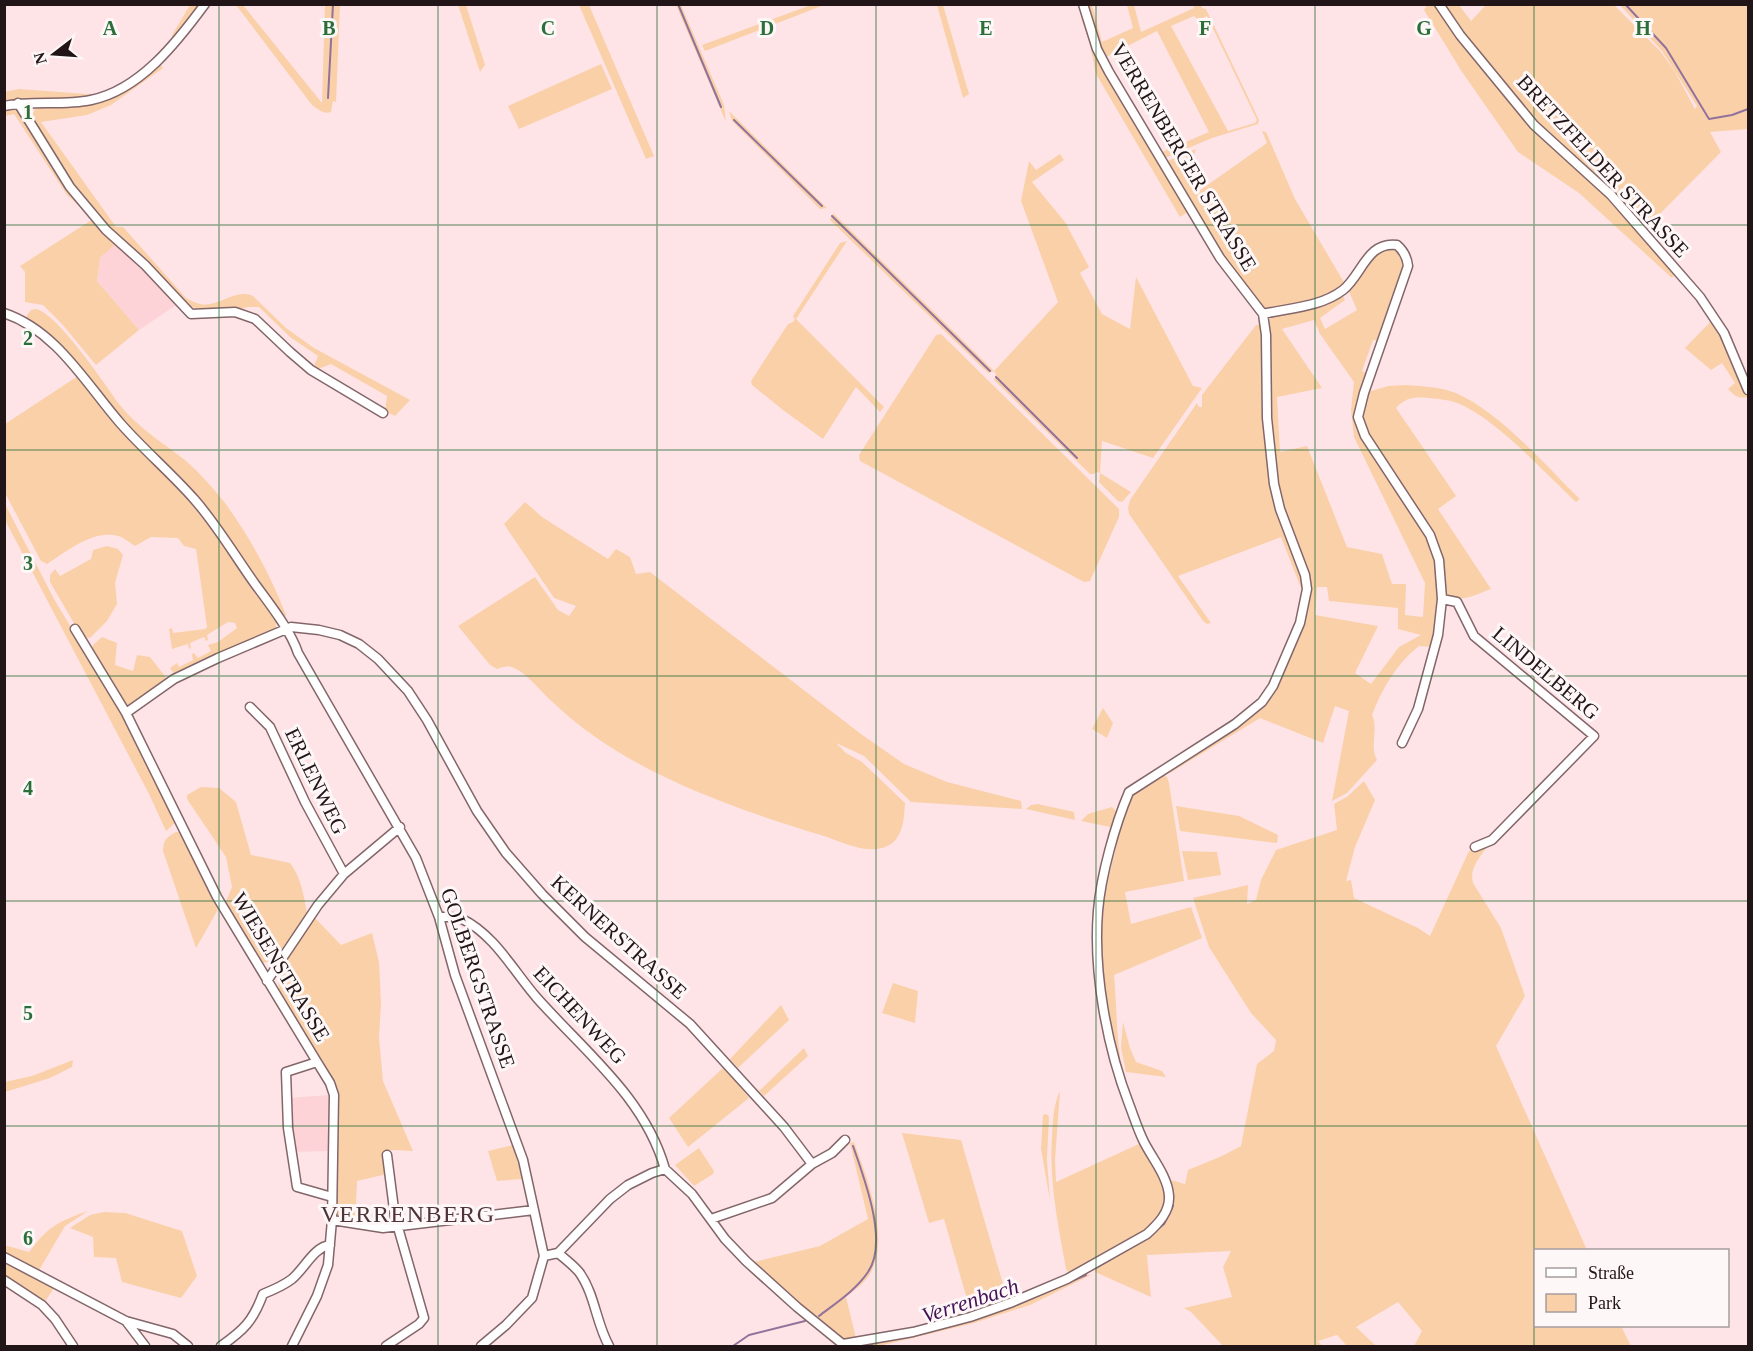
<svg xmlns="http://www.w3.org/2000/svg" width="1753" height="1351" viewBox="0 0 1753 1351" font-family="Georgia,serif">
	<rect width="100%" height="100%" fill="#ffe4e7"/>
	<!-- built -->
	<path fill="#fdd3d8" d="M117,243L143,266L178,304L139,330L97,281L100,258Z
		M329,1095L330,1109L328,1151L294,1152L289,1098Z"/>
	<!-- green -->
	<path fill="#fad0a9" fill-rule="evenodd" d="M190,5H205L174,42L172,35Z
		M236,5H243L322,103L325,5H340L336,102L333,101L331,112C324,115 318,109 312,105Z
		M458,5H466L485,65L480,72Z
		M579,5H589L654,156L646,159Z
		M676,5H681L724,105L726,122Z
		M811,5H824L705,51L702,45Z
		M937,5H943L969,94L963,98Z
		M1086,5H1092L1102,42L1133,28L1127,5H1134L1141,32L1194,8V5H1201L1202,8L1206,9L1259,120L1258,124L1212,138L1165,158L1162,157L1110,70L1099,45ZM1194,16L1198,20L1207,16L1257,120L1255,123L1228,131L1171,26ZM1157,31L1209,132L1162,152L1106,57Z
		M1427,5H1459L1471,21L1486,5H1614L1661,52L1675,72L1695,109L1697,106L1662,51L1620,5H1748V129L1710,132L1721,152L1643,231L1678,271L1672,278L1579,193L1518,152L1462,72L1424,10Z
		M1081,17H1084L1188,212L1180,217L1096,74L1090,45Z
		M160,64L163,68L111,105L87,115L41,122L116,227H123L186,298C190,300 196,303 200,304C219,308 234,288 253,296L286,328L314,348L410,400L395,416L385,411L387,396L331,364L318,369L314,366L318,356L290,337L259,307H248L237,310H202L189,306L107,228L73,186L33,122C33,115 32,110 39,105L91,104Z
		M601,64L612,89L519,129L508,106Z
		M19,89L101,95L89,99L5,104L4,92Z
		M13,107L20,110L36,139L117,243L100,258L97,281L139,330L96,365L62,324L43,305L25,302V272L20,266L93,219L67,195L14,114L5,116V109Z
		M729,111L827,208L820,209L732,121Z
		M1262,131L1266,132L1295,199L1345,284L1324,298L1309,303L1264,310L1223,257L1165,162L1196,149L1188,174L1199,191L1267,143Z
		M1060,154L1064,160L1032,182L1065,222L1089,267L1080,273L1102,314L1130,329L1136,277L1193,386L1202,388L1153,458L1102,441L1100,473L1131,492L1122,502L1118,501L1099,482L1100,473L1096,472L1094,474H1090L994,380L996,374L994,371L988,373L830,220L833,213L994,371L1058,302L1021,201L1029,161L1036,170Z
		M847,241L796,319L884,407L880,412L856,387L823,439L783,410L752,385L751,381L788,324L793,322L795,319L793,316L840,243Z
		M1386,248L1398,249L1402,254L1405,268L1379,341L1373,340L1362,371L1368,374L1356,418L1433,547L1439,577L1438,616L1431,647L1419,646C1396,664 1382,689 1372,715C1379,730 1369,746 1377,760L1347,793L1332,801L1349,711L1335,706L1323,743L1260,718L1170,773V768L1236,727L1264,705L1310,589L1280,498L1270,420L1268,333L1270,319L1274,315L1342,294L1345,300L1320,318L1325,329L1357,310L1348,289L1371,258ZM1314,320L1320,334L1354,382L1351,410L1354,437L1425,583L1423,617L1405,615L1406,584H1392L1382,554L1347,547L1307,446L1280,452L1277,397L1322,388L1282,329ZM1317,587H1327L1329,601L1398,608V629L1421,635L1399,647L1371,684L1355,673L1378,626L1315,615Z
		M36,309C57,313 105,384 119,404C137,427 163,443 185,460C200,473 213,488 225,503C250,537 271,576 286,615L283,619L197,497L124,422L48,332L27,318V315L31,310Z
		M1714,318L1748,386V397C1738,399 1735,396 1728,389L1735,383L1722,363L1711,370L1685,348Z
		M1262,324L1268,448L1304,585L1301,588L1281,537L1178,576L1211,623L1207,624L1203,621L1129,514L1128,508L1130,500L1197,403L1199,407H1202V395L1256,325Z
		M941,334L1119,509V517L1090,581L1084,582L860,461L859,455L936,335Z
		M78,376L121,428L197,510L266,604L276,622V629L273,632L179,674H174L170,668L177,663L179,667L193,660L192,654L194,653L198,658L211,651L208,645L218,642L237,628L235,623L228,622L207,635L208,640L206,641L204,637L190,643L191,648L189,649L188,644L172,649L169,629L172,628L173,633L205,629L207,627L196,549L184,546L178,538L151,537L135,546C130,543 123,537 118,536C93,529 66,552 47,564L41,561L5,493V424Z
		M1406,385C1422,386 1440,387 1456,393C1501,413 1545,465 1580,499L1576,502C1545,473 1498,421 1460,404C1451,400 1439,399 1429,398C1415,397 1406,397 1396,408L1456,496L1438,509L1491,589C1477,594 1456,606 1444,592L1441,560L1366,435L1361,417L1366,397L1371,391L1388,386Z
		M4,502L54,599L121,711L174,817L175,823L166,831L149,794L5,520Z
		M525,502L542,517L608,559L616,549L630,557L636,574L650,572L861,734L904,764L947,782L1021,801L1022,809L911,802L864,756L836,743L846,753L862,762L905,803C904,820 903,843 882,848C863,853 842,842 824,836C748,813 660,783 594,736C578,725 563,712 548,698C538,688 527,674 514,668C508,665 503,667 497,669L490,665L458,626L535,577L558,610L569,616L576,606L554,598L504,524Z
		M107,546L118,549L123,555L115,583L117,604L107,621L90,638L82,637L50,582V575L55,569L60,576L91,559L93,550Z
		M102,637L117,643L115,665L133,671L137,655L150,657L168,680L127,707L91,653L93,645Z
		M1103,708L1113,723L1107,738L1092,729Z
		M1161,774L1167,777L1169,783L1184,881L1125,892L1131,924L1191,907L1202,938L1114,975C1117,1008 1116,1041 1123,1073L1113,1043L1102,979L1101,911L1124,812L1130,795Z
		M1364,781L1375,800L1355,847L1346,881L1351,880L1354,898L1418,928L1430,936L1469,851L1480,849L1488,846C1480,857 1469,868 1473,883L1501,928L1525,996L1496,1046L1587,1250H1536V1326H1621L1631,1346H1414L1422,1331L1398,1302L1356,1327L1376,1346H1347L1337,1335L1318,1341L1322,1346H1223L1191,1312L1184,1308L1232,1297L1223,1267L1231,1251L1147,1255L1151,1297L1095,1272V1267C1120,1252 1172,1228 1174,1194C1174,1190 1172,1184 1171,1180L1185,1184L1188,1170L1222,1156L1241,1146L1257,1064L1274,1051L1276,1040L1251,1013L1209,947L1193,898L1248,885L1247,904L1256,900L1261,880L1276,850L1337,830L1334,804L1348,796Z
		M201,787L219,788L236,802L251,855L290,863C301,877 304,896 307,914L273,961L262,963L225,904L232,887L226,857L187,799V795Z
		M1038,804L1074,812L1075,820L1026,809L1031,805Z
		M1176,806L1239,816L1278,835L1277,843L1180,831Z
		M1112,807L1118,813L1115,828L1081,821L1088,814Z
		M176,832H181L220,906L196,948L163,851C163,840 167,837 176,832Z
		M1182,851L1217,852L1221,875L1188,880Z
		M315,918L341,945L372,933L379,962L381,1004L379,1038L383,1081L413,1151L394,1150L384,1152L387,1174L357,1181L356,1203L363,1223L339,1219L334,1213L338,1094L331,1077L280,995L278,981L280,969Z
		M893,983L918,991L915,1023L882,1013Z
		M781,1005L789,1020L738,1068L730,1059Z
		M1123,1022L1130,1048L1136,1062L1162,1071L1166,1077L1126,1072L1121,1048Z
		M804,1048L808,1056L764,1096L759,1091Z
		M73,1060L72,1067L50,1078L5,1092V1082L32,1076Z
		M724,1067L749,1098L688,1147L669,1118Z
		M1060,1091L1055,1160L1056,1182L1141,1143C1150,1159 1163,1176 1166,1194C1171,1230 1096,1259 1070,1274L1066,1269C1058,1224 1049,1182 1052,1136C1053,1120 1053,1106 1060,1091Z
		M1046,1114L1049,1116L1047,1160L1050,1200L1041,1149L1043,1115Z
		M902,1133L961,1140L1008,1301L971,1313L944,1219L929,1223Z
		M854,1142C867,1178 891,1238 870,1274C865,1283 853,1291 846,1297L856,1338H840L801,1307L754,1262L820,1246L868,1219L850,1143Z
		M513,1145L522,1179L497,1181L488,1151Z
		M699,1148L714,1171L713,1174L694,1186L675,1165Z
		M88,1211L65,1226L38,1272L5,1255L4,1245L29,1252C49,1226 57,1222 88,1211Z
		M104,1212L125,1213L182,1231L197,1276L181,1298L122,1282L116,1258L94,1257L93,1237L70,1228L90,1215Z
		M4,1262L54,1288L44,1303L5,1277Z
		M1083,1274L1091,1275L1030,1305L974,1323L879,1346H856L861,1343L913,1333Z"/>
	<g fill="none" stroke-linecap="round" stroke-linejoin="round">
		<!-- stream -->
		<path stroke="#91729b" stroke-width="2" d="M678,4L721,107
			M1625,4L1666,48L1709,119L1732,115L1748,109
			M328,98L333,4
			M734,120L822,206
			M832,216L990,371
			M996,377L1077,458
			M1159,1228L1164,1224L1173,1206
			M1096,1268L1132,1247
			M1012,1307L1086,1275
			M819,1316C836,1303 856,1290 868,1272C889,1242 864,1178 853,1146
			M733,1346L749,1335L805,1321
			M861,1346L888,1340"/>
		<!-- minor casing -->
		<g stroke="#836669" stroke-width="11">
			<path id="minor" d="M1439,4L1460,35L1534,125L1611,195L1700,297L1724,333L1748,390
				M18,103L70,187L106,230L145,265L191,314L235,312L255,319L290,352L311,370L383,413
				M4,106C33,100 63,106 91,100C140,90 177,42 205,4
				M4,313C57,331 86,384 121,424C144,450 171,473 194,499C217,525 235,556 255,584C269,603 291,631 298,653L416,858L439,917L455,975L523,1160L544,1256L532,1298L506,1325L481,1346
				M1263,314C1289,308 1321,307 1343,290C1362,275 1367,241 1397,245C1404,251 1407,257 1408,266L1364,393L1358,417L1365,436L1430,535L1439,560L1442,599L1438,635L1418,709L1402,743
				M1442,599L1457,602L1474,636L1594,736L1492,840L1475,847
				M75,629L126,713L217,897L317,1062L330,1083L334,1095L332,1220L328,1265L317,1296L292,1346
				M250,707L270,727L305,802L344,874
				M126,713L174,679L218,658L291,627L319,630L340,635L359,644L378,659L408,691L427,720L477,811L506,853L542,894L585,937L690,1024L784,1127L812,1164L772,1198L711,1219
				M439,917C446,917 456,916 462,919C494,934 515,973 537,998C585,1052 645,1098 665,1169
				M267,981L318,905L344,874L400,827
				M317,1062L286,1072L288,1128L297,1187L332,1197
				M812,1164L832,1153L845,1140
				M665,1169L692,1194L725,1239L746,1261L797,1307L845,1346
				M332,1220L383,1228L534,1210
				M558,1253C565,1259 573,1265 579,1272C595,1294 596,1323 609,1346
				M544,1256L558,1253L610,1199L628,1185L652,1173L665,1169
				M4,1257L126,1321L173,1334L188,1346
				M4,1280L42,1305L55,1319L73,1346
				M126,1321L145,1346
				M843,1344L913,1332L970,1317L1010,1303L1067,1279L1147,1234C1158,1224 1170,1212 1169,1196C1168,1177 1152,1158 1144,1142C1138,1130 1134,1117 1129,1104C1107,1047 1093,972 1098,911C1101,875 1115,825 1129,792L1235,724L1262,702L1273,686L1300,623L1307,589L1305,575L1280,509L1274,484L1267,418L1266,335L1263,314L1220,258L1109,72L1097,49L1083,4
				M221,1346C244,1330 253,1321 263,1294C273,1290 283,1286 292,1279C305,1268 314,1247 330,1245
				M386,1346L419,1324L424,1318L395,1217L387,1155"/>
		</g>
		<!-- minor -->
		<use href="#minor" stroke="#fff" stroke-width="8"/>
	</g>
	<!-- grid -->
	<path fill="none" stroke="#2a6e39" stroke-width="1.5" stroke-opacity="0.55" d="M219,4V1346M438,4V1346M657,4V1346M876,4V1346M1096,4V1346M1315,4V1346M1534,4V1346M4,225H1748M4,450H1748M4,676H1748M4,901H1748M4,1126H1748"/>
	<g text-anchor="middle" stroke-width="6" stroke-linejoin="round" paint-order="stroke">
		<!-- street labels -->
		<g font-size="21" fill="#211517" stroke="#fef7f8">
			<text transform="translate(1184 157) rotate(59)" y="7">VERRENBERGER STRASSE</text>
			<text transform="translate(1603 166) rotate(47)" y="7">BRETZFELDER STRASSE</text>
			<text transform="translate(1546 673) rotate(40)" y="7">LINDELBERG</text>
			<text transform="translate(316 781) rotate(64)" y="7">ERLENWEG</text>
			<text transform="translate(619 937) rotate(42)" y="7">KERNERSTRASSE</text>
			<text transform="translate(281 967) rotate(59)" y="7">WIESENSTRASSE</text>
			<text transform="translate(478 978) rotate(71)" y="7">GOLBERGSTRASSE</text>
			<text transform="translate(580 1015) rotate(47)" y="7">EICHENWEG</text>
		</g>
		<!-- water labels -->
		<g font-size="22" font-style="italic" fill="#431155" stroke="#fef7f8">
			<text transform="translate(970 1300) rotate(-18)" y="8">Verrenbach</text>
		</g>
		<!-- quarter labels -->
		<g font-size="24" letter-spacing="1.5" fill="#4e3437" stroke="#fef7f8">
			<text x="408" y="1222">VERRENBERG</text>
		</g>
	</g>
	<g font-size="20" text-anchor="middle" font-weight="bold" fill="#2a6e39" stroke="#fef7f8" stroke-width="6" stroke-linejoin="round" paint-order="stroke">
		<text x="110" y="35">A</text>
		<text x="329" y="35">B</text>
		<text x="548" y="35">C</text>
		<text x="767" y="35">D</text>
		<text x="986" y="35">E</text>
		<text x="1205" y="35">F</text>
		<text x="1424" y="35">G</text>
		<text x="1643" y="35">H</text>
		<text x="28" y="119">1</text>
		<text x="28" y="345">2</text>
		<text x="28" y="570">3</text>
		<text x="28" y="795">4</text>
		<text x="28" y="1020">5</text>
		<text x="28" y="1245">6</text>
	</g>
	<!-- border -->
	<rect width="1753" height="1351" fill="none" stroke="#211517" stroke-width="12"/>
	<!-- legend -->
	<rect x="1534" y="1249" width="195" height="78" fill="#fef7f8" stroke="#a69d9e" stroke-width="1.5"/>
	<rect x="1546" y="1268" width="30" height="9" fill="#ffffff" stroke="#a69d9e" stroke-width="1.5"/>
	<text x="1588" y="1279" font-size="18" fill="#211517">Straße</text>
	<rect x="1546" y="1294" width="30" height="18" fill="#fad0a9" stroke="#a69d9e" stroke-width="1.5"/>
	<text x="1588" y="1309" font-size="18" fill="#211517">Park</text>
	<!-- north arrow -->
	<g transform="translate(54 54) rotate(253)" stroke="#fef7f8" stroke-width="4.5" paint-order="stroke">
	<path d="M0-4.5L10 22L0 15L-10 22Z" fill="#211517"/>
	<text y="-9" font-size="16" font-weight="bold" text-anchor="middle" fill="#211517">N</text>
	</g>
</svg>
